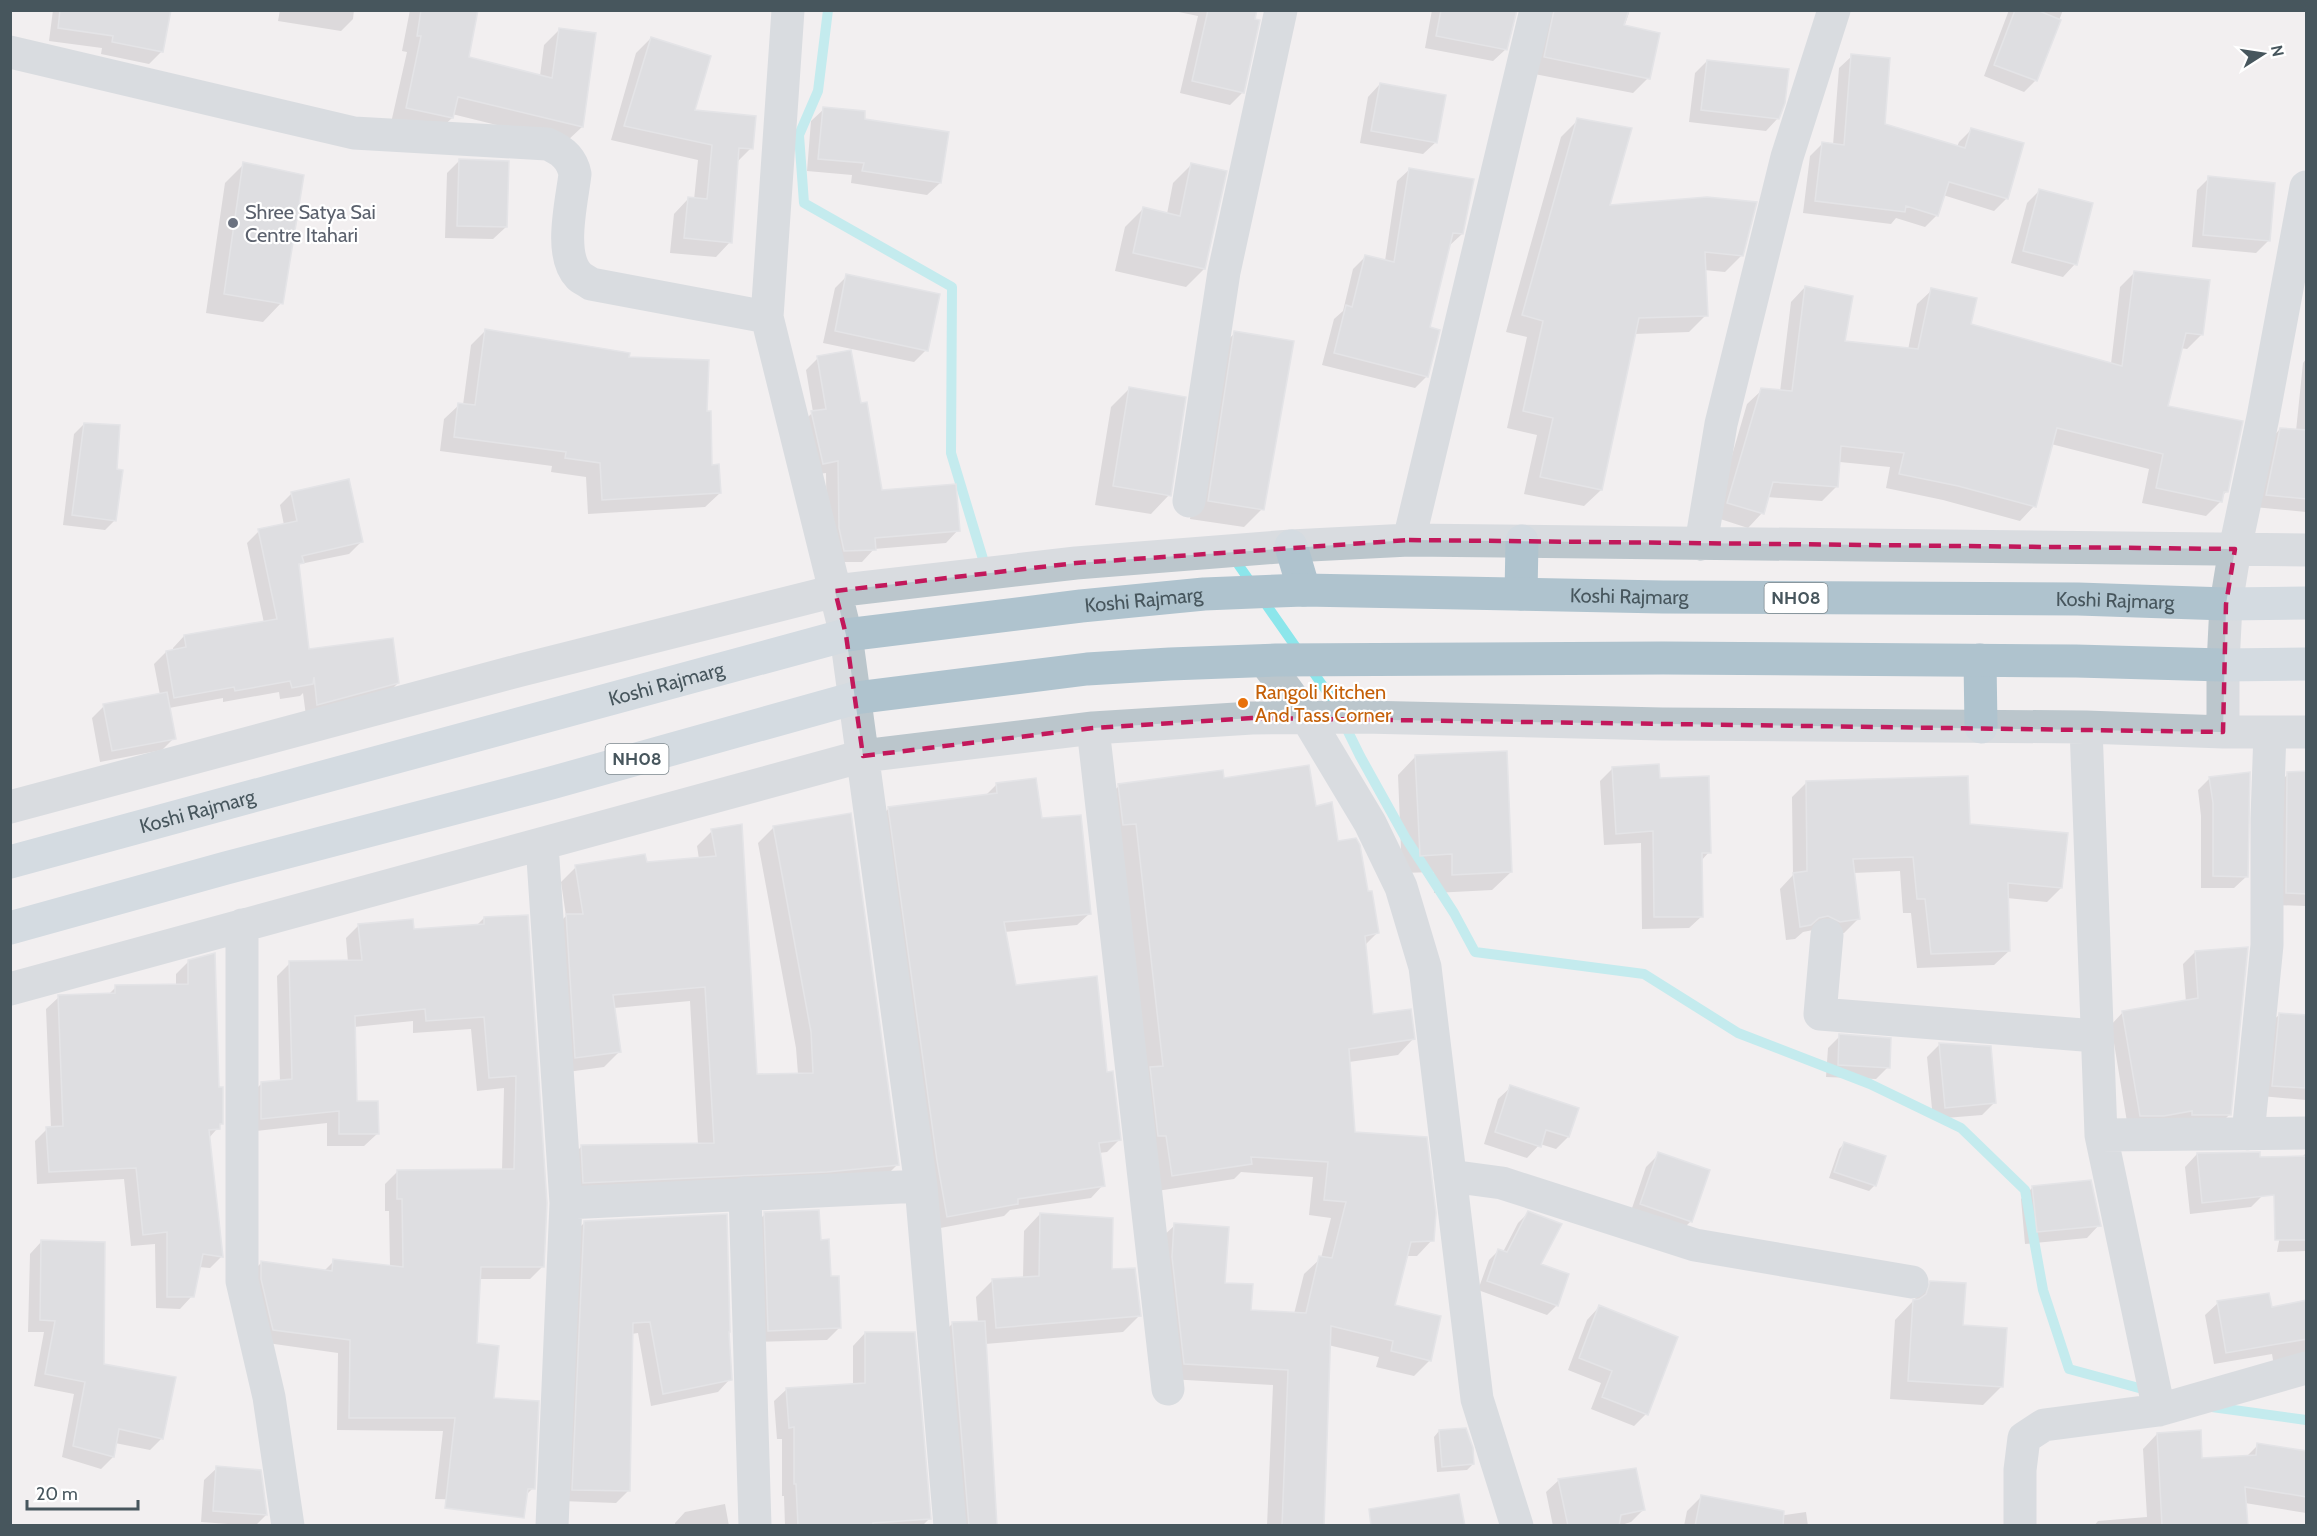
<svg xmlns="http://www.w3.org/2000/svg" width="2317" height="1536" viewBox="0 0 2317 1536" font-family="Cabin,sans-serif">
	<rect width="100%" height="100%" fill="#f2eff0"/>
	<!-- shadow -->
	<path fill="#0003" d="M53,10H170L162,51L149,64L101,54L102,48L49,41Z
		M280,10H354L353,19L341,31L278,21Z
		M410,10H476L467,58L540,76L544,45L559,30L594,34L582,127L566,142L452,114V118L436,133L391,123L407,52L402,51Z
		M1169,10H1255L1242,93L1230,105L1180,93L1198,16Z
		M1432,10H1516L1506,49L1493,61L1425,48Z
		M1541,10H1630L1624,27L1648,78L1633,93L1529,73Z
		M2009,10H2063L2036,80L2024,92L1984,76Z
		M651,38L693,111L751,148L736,163L730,242L716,257L670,253L674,214L688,199L694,200L698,160L611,140L636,53Z
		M1852,56L1883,125L1957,147L1959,142L1971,130L2007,198L1994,211L1943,195L1937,215L1925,227L1896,218L1891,224L1803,213L1810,156L1822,144L1833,145L1839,68Z
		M1707,61L1778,118L1766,131L1689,122L1695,73Z
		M1380,84L1436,142L1423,154L1360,143L1368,97Z
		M824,109L863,120L940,183L927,195L851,183L852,175L807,171L811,121Z
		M1578,120L1608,207L1742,255L1725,272L1704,270L1706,315L1689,332L1634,334L1601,490L1584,506L1524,494L1537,435L1507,428L1527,337L1506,332L1561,137Z
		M459,161L506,227L493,239L445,238L447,173Z
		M244,164L281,303L263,322L206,313L225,183Z
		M1192,164L1204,269L1186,287L1115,271L1125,227L1143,209L1167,214L1173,183Z
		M1410,169L1462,234L1449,246L1428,328L1427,376L1415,388L1322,365L1334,319L1343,311L1353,269L1365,257L1385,261L1397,181Z
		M2209,178L2269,240L2256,253L2192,247L2197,190Z
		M2040,190L2075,264L2063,277L2011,263L2027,203Z
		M2135,272L2202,334L2187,349L2180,348L2166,407L2227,491L2222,496L2221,501L2206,516L2142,503L2149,469L2051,444L2034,506L2020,521L1943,500L1886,488L1890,467L1840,462L1837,486L1822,501L1767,497L1762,513L1748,528L1714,517L1747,404L1762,390L1780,392L1791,302L1805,287L1843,343L1908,350L1917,304L1932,290L1969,325L2111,364L2120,287Z
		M847,276L926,350L914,362L823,343L835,288Z
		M485,331L627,358L705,413L710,466L720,493L705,507L588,514L586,477L551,472L552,466L440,451L444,419L459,405H463L471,345Z
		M1235,333L1262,509L1244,527L1190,519L1216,351Z
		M818,358L881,491L958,530L946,543L874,549L862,562H832L827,541L826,473L811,475L800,425L813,412L806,370Z
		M2306,359V512L2254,507L2268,442L2280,429L2296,431L2303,363Z
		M1129,389L1169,495L1151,514L1095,505L1111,407Z
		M84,424L115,520L105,530L63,525L74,434Z
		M292,493L361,542L349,554L300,564L298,567L308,650L398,683L386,695L306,716L303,693L300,696L280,699L279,692L223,702V698L169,708L174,738L162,750L100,762L92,718L104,706L160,695L154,664L166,652L173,651V648L184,636L264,623L247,543L259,531L284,525L280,505Z
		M1416,756L1511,872L1492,890L1434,893V872L1402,873L1398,775Z
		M1613,768L1659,779L1709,852L1701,861L1702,916L1689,928L1642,929L1641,843L1604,845L1600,781Z
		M2306,773V906L2275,905L2276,786L2288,774Z
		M2210,778L2247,876L2234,888H2201V816L2198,790Z
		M1223,780L1315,808L1366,893L1377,933L1365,945L1372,1015L1413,1039L1398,1055L1349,1062L1353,1133L1432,1240L1417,1256H1406L1394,1307L1430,1360L1414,1376L1376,1367L1379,1357L1328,1345L1322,1526H1267L1273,1385L1169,1379L1159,1240L1175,1225L1223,1284L1250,1311L1294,1314L1304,1274L1321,1258L1331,1218L1309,1215L1313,1177L1241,1172L1234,1179L1157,1191L1103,801L1119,786Z
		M1807,782L1968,825L2061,888L2047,902L2007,898L2009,951L1994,965L1917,968L1911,913H1903L1900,871L1853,873L1858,919L1844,933L1825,936L1813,930L1803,932L1795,939L1786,940L1780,889L1793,875L1792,797Z
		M996,785L1040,820L1090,913L1077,925L1004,932L1015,987L1106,1073L1119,1140L1107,1152L1099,1153L1103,1185L1091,1198L1010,1210L1004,1216L935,1229L877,821L889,808L985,796Z
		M774,827L898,1164L882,1180L569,1198L566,1162L582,1146L698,1144L690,1001L614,1008L620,1051L604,1067L560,1073L551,931L566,916L561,882L576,867L699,859L697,846L712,831L755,1075L798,1074L796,1048L758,843Z
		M527,917L543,1266L530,1279H478L475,1344L492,1400L533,1488L520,1501L435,1499L443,1431L337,1430L338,1353L260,1342L248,1276L261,1263L324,1271L334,1261L390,1267L389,1211H385V1184L398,1171H502L504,1088L477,1091L471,1029L413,1033V1021L354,1027L356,1103L377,1134L364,1146H327V1123L248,1132V1097L261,1084L280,1082L277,976L290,963L348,962L346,938L359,925L412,930L476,926L484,918Z
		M2195,952L2230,1114L2217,1127L2128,1128L2111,1025L2123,1012L2186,1002L2183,964Z
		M189,961L217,1089L222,1123L209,1138L222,1256L210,1268L199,1267L192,1296L180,1309L156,1308L155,1244L131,1246L124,1179L37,1184L35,1141L47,1129L51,1128L46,1009L59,997L108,995L116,987L176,985V974Z
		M2280,1014L2306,1016V1100L2261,1096L2268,1025Z
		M1840,1036L1888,1067L1876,1079L1826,1077L1828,1048Z
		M1940,1044L1994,1103L1982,1115L1933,1119L1927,1057Z
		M1511,1087L1568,1137L1556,1149L1540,1144L1527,1158L1484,1144L1498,1099Z
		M1845,1143L1875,1185L1869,1191L1829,1178L1839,1149Z
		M2306,1153V1251L2277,1252L2293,1166Z
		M1659,1154L1691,1221L1678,1234L1629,1217L1646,1167Z
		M2197,1154L2263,1195L2251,1207L2190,1214L2185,1167Z
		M2033,1187L2099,1225L2087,1238L2025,1244L2021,1199Z
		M1528,1213L1539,1265L1557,1305L1547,1315L1478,1290L1489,1260L1499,1250L1503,1252L1518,1223Z
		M765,1214L829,1278L840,1327L827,1340L756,1342L753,1226Z
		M1040,1214L1111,1271L1139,1316L1123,1332L985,1344L996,1526H952L936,1340L952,1324L978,1323L976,1297L992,1281L1023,1278L1024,1231Z
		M585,1222L730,1379L718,1392L651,1406L638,1333L631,1334L629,1490L616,1503L561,1501L572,1235Z
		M41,1242L102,1365L162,1438L150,1450L115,1443L113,1457L101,1469L62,1457L74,1394L34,1386L44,1332H28L30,1254Z
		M1931,1282L2002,1386L1983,1405L1890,1399L1895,1320Z
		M2306,1302V1366H2274L2272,1354L2214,1364L2205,1315L2218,1303L2270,1308Z
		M1599,1307L1646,1414L1634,1426L1591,1409L1601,1383L1568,1370L1587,1320Z
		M865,1333L929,1519L922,1526H785L784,1496H782V1439H777L774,1401L787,1389L853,1385V1346Z
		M1439,1431L1473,1464L1467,1470L1437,1472L1434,1437Z
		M2157,1434L2201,1459L2246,1457L2258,1445L2306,1452V1513L2245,1503L2246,1526H2094L2098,1521L2147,1517L2143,1449Z
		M217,1468L266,1515L255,1526L201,1522L204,1480Z
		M1559,1480L1643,1510L1631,1522L1618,1526H1553L1546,1492Z
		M1702,1496L1749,1520L1806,1512L1808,1526H1684L1687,1511Z
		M725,1504L729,1526H675V1523L685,1512Z"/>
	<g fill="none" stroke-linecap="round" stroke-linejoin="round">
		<!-- stream -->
		<path stroke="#8ce6eb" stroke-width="10" d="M828,10L818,91L799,135L804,203L952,287L951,453L983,559L990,569
			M1233,557L1332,699L1360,756L1405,837L1454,913L1475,952L1644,974L1738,1033L1870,1084L1961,1128L2025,1190L2043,1290L2069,1369L2150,1391
			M2212,1407L2306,1420"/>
	</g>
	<!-- building -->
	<path fill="#c6cbcf" stroke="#d3d7db" stroke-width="1.5" d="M60,10H171L163,52L112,42L113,36L58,28Z
		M421,10H478L469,57L552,78L559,28L596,33L583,127L458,97L453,118L406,108L421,36H417Z
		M1208,10H1257L1255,19L1260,20L1244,93L1192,81Z
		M1441,10H1517L1507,50L1436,36Z
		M1554,10H1629L1624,25L1660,33L1650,79L1544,57Z
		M2015,10H2037L2061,20L2037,81L1994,65Z
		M651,37L711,56L695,110L756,116L753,149L739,148L732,243L684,238L688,197L707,199L712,145L624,126Z
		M1851,54L1890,58L1885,124L1965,148L1971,128L2024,143L2008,199L1949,182L1938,216L1906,206L1905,212L1815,201L1822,142L1844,145Z
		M1707,60L1789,69L1785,103L1779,119L1701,110Z
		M1380,83L1446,95L1437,143L1371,131Z
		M823,107L865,111V119L949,132L941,183L862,171L864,163L818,159Z
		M1577,118L1632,128L1610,205L1707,197L1757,202L1743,256L1705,252L1708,316L1639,318L1602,490L1540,477L1553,418L1523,411L1543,321L1522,315Z
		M459,159L509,161L507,227L457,226Z
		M243,162L304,175L283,304L224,294Z
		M1191,163L1227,171L1205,269L1133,253L1143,207L1180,216Z
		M1409,168L1474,179L1463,234L1453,233L1430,327L1440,330L1428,377L1334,353L1346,305L1352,307L1365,255L1394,262Z
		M2208,176L2275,183L2270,241L2203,235Z
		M2039,189L2093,203L2077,265L2023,251Z
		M2134,271L2210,280L2203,335L2186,333L2168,406L2243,421L2228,492H2224L2222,502L2156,488L2163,454L2057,428L2036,507L1958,486L1899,474L1904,453L1841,446L1838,487L1773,482L1764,514L1727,503L1761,388L1792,391L1805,286L1853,296L1845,341L1918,349L1931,288L1977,298L1971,324L2122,366Z
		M846,274L940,294L928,351L835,331Z
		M485,329L630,353L629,357L709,360L707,411H711L712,465L719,464L721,493L602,500L600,463L565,458L566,452L454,437L458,403L475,405Z
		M1234,331L1294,341L1264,510L1208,501Z
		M851,350L861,403L867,402L882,490L956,484L960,531L875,538L876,550L844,551L839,528L838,461L823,464L811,411L826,409L817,356Z
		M1129,387L1186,397L1171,496L1113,486Z
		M84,423L120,425L117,469L123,470L116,521L72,515Z
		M2280,428L2307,430V499L2266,495Z
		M349,479L363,542L302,556L304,563L299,564L309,649L393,638L399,683L317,705L314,677L313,684L292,688L290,681L235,691L234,687L174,698L166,651L186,647L184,635L277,619L258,529L297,521L291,492Z
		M167,692L176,739L112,751L103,704Z
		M1507,751L1512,872L1452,875V854L1420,856L1415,755Z
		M1659,764L1660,778L1709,776L1711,853H1702L1703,917H1654L1653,831L1616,834L1612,767Z
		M1309,765L1316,806L1332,802L1338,841L1356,838L1360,845L1368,891H1372L1379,933L1365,936L1373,1014L1411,1009L1415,1039L1349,1049L1355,1132L1427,1137L1436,1213L1434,1241L1411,1242L1395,1305L1441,1316L1431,1361L1391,1351L1393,1341L1331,1326L1324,1526H1282L1288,1370L1184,1364L1172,1257L1174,1223L1229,1227L1225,1283L1253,1284L1251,1310L1306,1313L1319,1256L1332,1258L1346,1202L1324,1200L1328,1162L1251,1157L1252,1164L1172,1176L1166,1136H1158L1150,1067L1163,1066L1136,824L1123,825L1118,784L1223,770L1224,778Z
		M2307,771V894L2286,893L2287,772Z
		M2250,772L2248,877L2213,876V803L2209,777Z
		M1968,776L1970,824L2068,833L2062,888L2008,883L2010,951L1931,954L1925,899H1917L1913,857L1853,859L1860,919L1840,922L1828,916L1819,918L1811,925L1800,927L1793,873L1807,871L1806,781Z
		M1036,778L1042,818L1081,815L1091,914L1004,922L1016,985L1097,976L1107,1072L1113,1071L1121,1140L1099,1143L1105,1186L1018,1199V1204L947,1217L937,1161L888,807L997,793L996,783Z
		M851,813L899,1165L827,1172L583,1183L581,1145L714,1143L705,987L613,995L621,1052L575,1058L566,914H583L575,865L645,854L647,862L716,856L711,829L742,824L757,1074L813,1073L811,1032L773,826Z
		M528,915L547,1203L544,1267H481L477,1343L499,1346L494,1398L539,1401L535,1489H528L524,1518L445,1508L455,1418H349L350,1340L273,1330L261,1279V1261L332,1271L333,1259L403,1267L402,1199H397V1170L514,1169L516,1076L489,1078L484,1017L426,1021L425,1009L355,1016L357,1101H378L379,1134H339V1111L261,1119V1082L292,1079L289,961L362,960L358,924L413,919L414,929L484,924V917Z
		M2248,947L2231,1115H2192V1111L2164,1116H2140L2122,1011L2198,998L2195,951Z
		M215,953L219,1087H223V1124H220V1129L209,1130L223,1257L203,1254L194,1297H167V1232L143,1235L136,1168L49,1172L46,1127L63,1126L58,995L115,993V985L188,984V960Z
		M2279,1013L2307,1015L2305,1088L2272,1086Z
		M1839,1034L1891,1038L1890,1068L1838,1065Z
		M1939,1043L1991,1046L1996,1103L1945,1108Z
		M1510,1085L1579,1108L1569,1137L1546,1130L1541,1147L1495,1132Z
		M1844,1142L1886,1156L1876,1186L1834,1172Z
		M1658,1152L1710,1170L1692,1222L1640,1204Z
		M2260,1152V1157L2307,1156V1240H2275L2274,1195L2202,1203L2197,1153Z
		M2091,1180L2101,1226L2037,1232L2032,1186Z
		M819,1210L821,1240L829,1239L831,1276H839L841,1328L768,1331L764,1212Z
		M1528,1211L1562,1224L1541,1264L1569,1274L1558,1306L1487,1281L1498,1249L1507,1252Z
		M1040,1213L1113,1218L1112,1269L1135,1268L1141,1316L996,1328L992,1279L1039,1276Z
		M727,1214L730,1332H729L732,1380L663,1394L650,1322L633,1323L630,1491L572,1490L584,1221Z
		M41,1240L105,1242L104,1364L176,1377L163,1439L119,1429L114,1457L73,1446L85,1382L45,1374L55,1321L40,1320Z
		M1930,1281L1966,1283L1963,1325L2007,1328L2003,1387L1908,1381L1913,1300L1919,1299L1926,1294Z
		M2269,1293L2272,1307L2307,1300V1339L2226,1353L2217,1301Z
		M1599,1305L1678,1337L1648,1415L1602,1397L1612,1371L1579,1358Z
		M985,1321L997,1526H969L952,1322Z
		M865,1332H915L931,1519L873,1523V1526H798L796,1484H794V1427L789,1428L786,1388L865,1383Z
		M1466,1428L1473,1448L1474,1464L1442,1467L1439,1430Z
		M2201,1430L2202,1458L2256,1455L2257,1443L2307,1451V1497L2245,1487L2248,1526H2162L2157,1433Z
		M216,1466L261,1470L267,1515L213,1511Z
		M1636,1468L1645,1510L1621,1515L1619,1526H1568L1558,1479Z
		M1459,1494L1465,1526H1371L1369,1509Z
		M1701,1495L1784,1511L1783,1526H1695Z"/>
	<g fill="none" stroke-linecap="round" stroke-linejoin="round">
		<!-- minor -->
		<path stroke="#bbc6cc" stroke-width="33" d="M788,10L767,317L846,635L921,1186L950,1526
			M10,52L354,133L547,144C562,150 572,158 575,174C572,201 558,255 579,276C582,279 587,281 591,284L767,317
			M1189,501L1224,272L1281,10
			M1409,540L1536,10
			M1701,544L1721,424L1787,157L1834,10
			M1265,661L1307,718L1370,823L1401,887L1425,967L1477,1399L1517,1526
			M2086,727L2101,1135L2159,1410
			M1093,728L1168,1389
			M2223,732V665L2226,604L2235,549L2263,417L2306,187
			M10,807L521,670L835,591L1076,563L1291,546L1409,540L2306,550
			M542,844L566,1203L552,1526
			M242,925V1281L269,1397L288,1526
			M1827,935L1820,1014L2096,1036
			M10,989L863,756L1093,728L1252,718L1363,717L1662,724L2086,727L2223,732H2306
			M2248,1134L2267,945V818L2270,732
			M2101,1135L2306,1133
			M1450,1176L1502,1183L1695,1245L1912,1282
			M745,1193L755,1526
			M566,1203L921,1186
			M2020,1526V1470L2024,1438L2044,1425L2159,1410L2306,1368"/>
		<!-- major -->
		<g stroke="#afc3ce" stroke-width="33">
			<path d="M1291,546L1304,590"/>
			<path d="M1521,594L1522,541"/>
			<path d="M1980,660L1981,727"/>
			<path id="s1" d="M10,862L846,635L1081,606L1204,594L1304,590L1663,597L2078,599L2226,604L2306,603"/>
			<path d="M10,928L226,868L551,783L855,698L1087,669L1170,664L1276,660L1663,658L2076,661L2223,665L2306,664"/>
		</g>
	</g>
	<!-- marked area -->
	<path d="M0 0H2317V1536H0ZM1409,540L2235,549L2226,604L2223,732L1252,718L1093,728L863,756L846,635L835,591L1076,563Z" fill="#f2eff0" fill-opacity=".55" fill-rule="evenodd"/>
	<path fill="none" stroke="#c2185b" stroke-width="4.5" stroke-dasharray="12 8" stroke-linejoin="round" d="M1409,540L2235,549L2226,604L2223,732L1252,718L1093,728L863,756L846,635L835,591L1076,563Z"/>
	<!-- markers -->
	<circle fill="#6b7280" stroke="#fff" stroke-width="2" cx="233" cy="223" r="6"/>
	<circle fill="#e8710a" stroke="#fff" stroke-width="2" cx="1243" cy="703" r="6"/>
	<g text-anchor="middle" stroke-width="4.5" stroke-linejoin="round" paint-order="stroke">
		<!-- shield labels -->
		<g fill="#fff" stroke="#7e898e" stroke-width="1.5">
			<rect x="1764.5" y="583" width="63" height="30" rx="4.5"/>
			<rect x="605.5" y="744" width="63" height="30" rx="4.5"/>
		</g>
		<g font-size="18" font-weight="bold" fill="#47565d">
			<text x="1796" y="604">NH08</text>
			<text x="637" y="765">NH08</text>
		</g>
		<!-- worship labels -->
		<g font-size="20" fill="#5b616d" stroke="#fff" text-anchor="start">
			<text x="245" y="219">Shree Satya Sai<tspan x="245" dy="23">Centre Itahari</tspan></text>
		</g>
		<!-- street labels -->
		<g font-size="20" fill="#47565d" stroke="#fff">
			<text dy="7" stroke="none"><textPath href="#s1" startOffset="1652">Koshi Rajmarg</textPath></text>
			<text dy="7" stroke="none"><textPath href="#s1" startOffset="1166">Koshi Rajmarg</textPath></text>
			<text dy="7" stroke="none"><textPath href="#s1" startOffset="2138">Koshi Rajmarg</textPath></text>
			<text dy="7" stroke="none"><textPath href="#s1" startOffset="680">Koshi Rajmarg</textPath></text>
			<text dy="7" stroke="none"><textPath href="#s1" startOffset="194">Koshi Rajmarg</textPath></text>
		</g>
		<!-- food labels -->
		<g font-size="20" fill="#c56008" stroke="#fff" text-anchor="start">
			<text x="1255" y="699">Rangoli Kitchen<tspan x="1255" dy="23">And Tass Corner</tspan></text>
		</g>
	</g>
	<!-- border -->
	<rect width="2317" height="1536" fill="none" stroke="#47565d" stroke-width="24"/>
	<!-- north arrow -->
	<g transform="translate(2263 54) rotate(78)" stroke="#ffffff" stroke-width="4.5" paint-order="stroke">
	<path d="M0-4.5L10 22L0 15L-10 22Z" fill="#47565d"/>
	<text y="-9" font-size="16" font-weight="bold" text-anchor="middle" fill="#47565d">N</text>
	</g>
	<!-- scale -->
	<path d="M27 1500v9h111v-9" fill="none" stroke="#47565d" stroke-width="3"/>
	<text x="36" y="1500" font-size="18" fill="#47565d" stroke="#ffffff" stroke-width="4.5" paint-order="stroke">20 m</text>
</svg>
